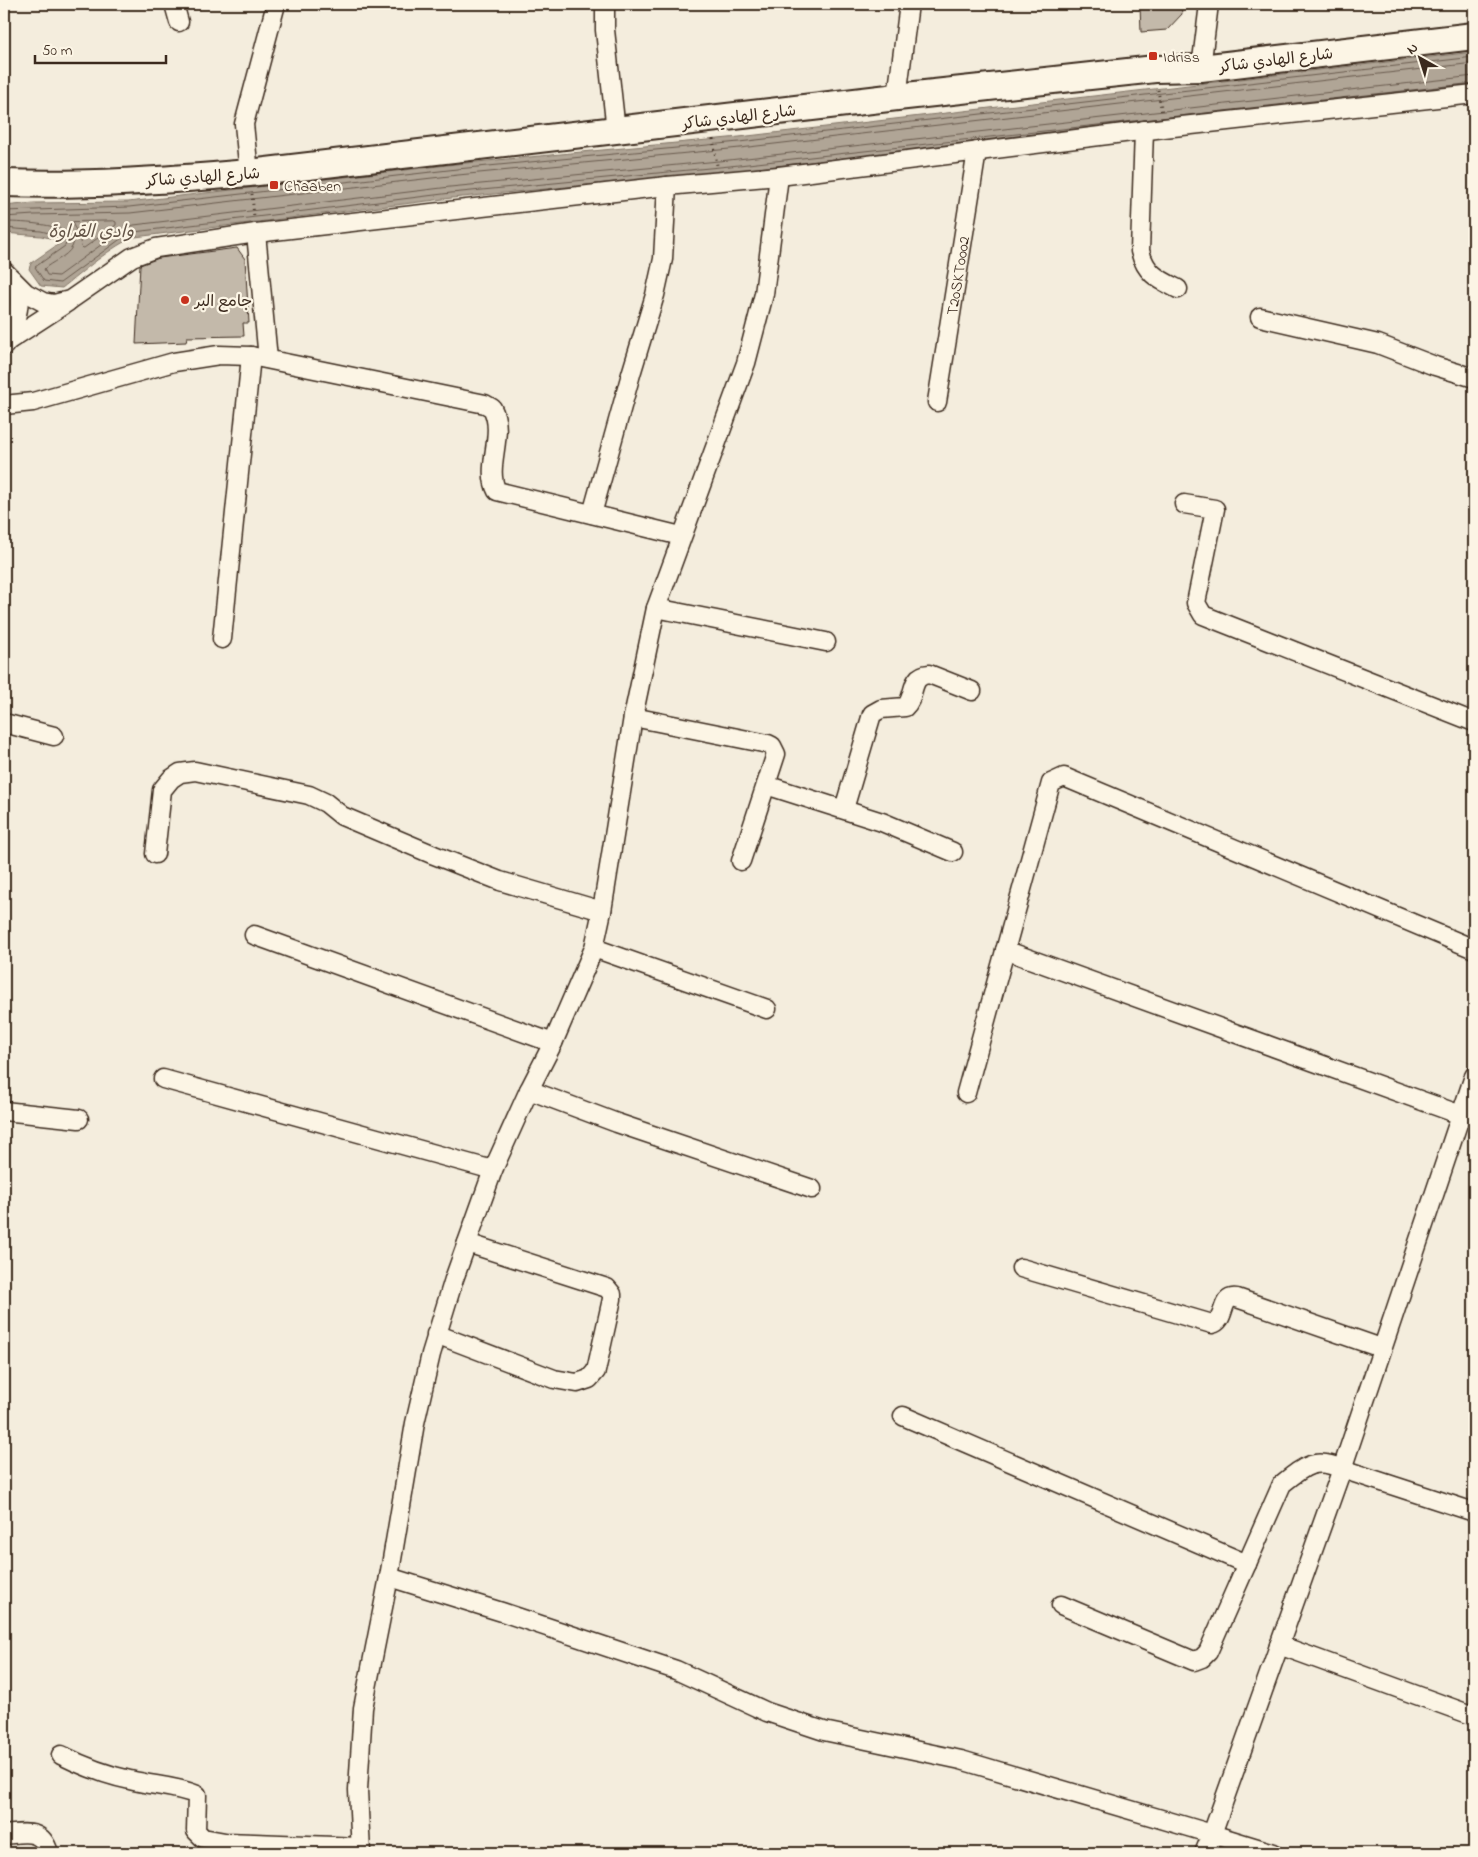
<svg xmlns="http://www.w3.org/2000/svg" width="1478" height="1857" viewBox="0 0 1478 1857" font-family="'Indie Flower','Playpen Sans Arabic',sans-serif">
	<rect width="100%" height="100%" fill="#f4eddd"/>
	<filter id="ink" filterUnits="userSpaceOnUse"><feTurbulence type="fractalNoise" baseFrequency=".02" numOctaves="2"/><feDisplacementMap in="SourceGraphic" scale="10" xChannelSelector="R" yChannelSelector="G"/><feConvolveMatrix kernelMatrix="1 2 1 2 8 2 1 2 1" color-interpolation-filters="sRGB"/></filter>
	<g filter="url(#ink)">
		<!-- water -->
		<path fill="#b0a596" stroke="#817466" d="M1474,52V87L731,171L452,198L135,237C114,244 80,274 62,288L41,286L29,269L31,263L63,241L41,236L4,233V206L34,203L128,202L456,164L739,137Z"/>
		<g fill="none" stroke-linecap="round" stroke-linejoin="round">
			<!-- shore -->
			<path stroke="#6a5b4e" stroke-width="1" d="M4,211L129,207L457,169L739,142L1474,57
				M4,217L34,215L130,213L458,175L740,148L1474,63
				M114,221L116,222V225L84,248L81,247L79,235L73,225V222Z
				M4,222C17,222 84,223 72,247C67,257 51,262 44,269L47,275L58,276L123,229L134,225L450,187L729,160L1474,76
				M4,228L41,231L65,237L67,241L65,246L35,267L44,281L60,283L126,235L134,232L451,193L730,166L1474,83"/>
		</g>
		<!-- building -->
		<path fill="#c3b9aa" stroke="#3b2a1e" d="M1140,4H1181L1182,14L1167,30L1141,32Z
			M237,248L245,259L249,323H243L244,336L187,337L186,342L136,344L140,265L159,258Z"/>
		<g fill="none" stroke-linecap="round" stroke-linejoin="round">
			<!-- minor casing -->
			<g stroke="#3b2a1e" stroke-width="21">
				<g id="minor">
					<path d="M174,4L179,22"/>
					<path d="M605,4V30L616,131"/>
					<path d="M1201,68L1209,4"/>
					<path d="M897,97L909,4"/>
					<path d="M1144,130L1140,251C1146,274 1158,279 1178,289"/>
					<path d="M249,173L244,124L276,4"/>
					<path d="M256,233L268,359"/>
					<path d="M4,271L26,293L43,302L54,304L70,300L132,257L156,248L256,233L667,186L779,176L1164,128L1474,94"/>
					<path d="M1260,317L1378,344L1435,366L1474,378"/>
					<path d="M8,341C13,328 21,309 18,294C17,289 14,284 12,279"/>
					<path d="M4,346L8,341L68,302"/>
					<path id="s1" d="M937,402L977,151"/>
					<path d="M4,405L33,402L174,362L219,355L251,356L485,404L492,408C506,434 484,467 497,491L681,536"/>
					<path d="M1184,504L1215,509L1196,603L1203,615L1474,722"/>
					<path d="M592,514L631,374L655,295L663,259L667,186"/>
					<path d="M656,608L826,642"/>
					<path d="M222,639L251,356"/>
					<path d="M633,717L768,744L772,746L776,754L741,861"/>
					<path d="M4,723L54,736"/>
					<path d="M766,785L882,822L953,852"/>
					<path d="M844,809L872,714L881,709L905,707C916,698 909,675 929,674L972,691"/>
					<path d="M155,854L162,790L171,779L180,773L195,771L309,795L326,803L342,816L434,855L500,881L602,911"/>
					<path d="M254,935L553,1043"/>
					<path d="M594,948L767,1009"/>
					<path d="M1005,950L1461,1115"/>
					<path d="M163,1079L493,1170"/>
					<path d="M529,1090L617,1123L812,1189"/>
					<path d="M966,1093L1051,783L1064,777L1474,949"/>
					<path d="M4,1111L79,1119"/>
					<path d="M1021,1268L1212,1324C1227,1321 1219,1295 1237,1298L1381,1348"/>
					<path d="M436,1334L554,1379L577,1383L589,1379L596,1371L612,1299V1294L607,1288L467,1243"/>
					<path d="M903,1416L1247,1564"/>
					<path d="M389,1577L502,1612L676,1670L767,1712L824,1731L961,1760L1212,1834L1204,1853"/>
					<path d="M1061,1605L1194,1661L1202,1658L1208,1652L1282,1484C1303,1467 1315,1456 1342,1469L1474,1512"/>
					<path d="M1279,1645L1474,1716"/>
					<path d="M61,1755C83,1766 106,1775 130,1780C153,1786 176,1786 197,1795L196,1831L203,1838L225,1842L360,1847"/>
					<path d="M4,1835C25,1833 42,1828 49,1853"/>
					<path d="M361,1853L358,1790L363,1708L389,1577L415,1423L431,1354L454,1279L493,1170L529,1090L553,1043L594,948L602,911L633,717L656,608L746,363L764,294L779,176"/>
					<path d="M1274,1853L1212,1834L1342,1469L1474,1076"/>
				</g>
			</g>
			<!-- secondary casing -->
			<g stroke="#3b2a1e" stroke-width="30">
				<path id="secondary" d="M4,183C85,186 168,180 249,173L897,97L1155,69L1201,68L1474,36"/>
			</g>
			<!-- path -->
			<path stroke="#3b2a1e" stroke-width="3" stroke-dasharray="1 4" stroke-linecap="butt" d="M1158,90L1162,113
				M713,139L717,165
				M252,194L254,217"/>
			<!-- minor -->
			<use href="#minor" stroke="#fcf5e5" stroke-width="18"/>
			<!-- secondary -->
			<use href="#secondary" stroke="#fcf5e5" stroke-width="26"/>
		</g>
	</g>
	<!-- markers -->
	<g fill="#c8321e" stroke="#fcf5e5" stroke-width="2">
		<rect x="1148" y="51" width="10" height="10" rx="2.5"/>
		<rect x="269" y="180" width="10" height="10" rx="2.5"/>
		<circle cx="185" cy="300" r="5"/>
	</g>
	<g text-anchor="middle" stroke-width="4.5" stroke-linejoin="round" paint-order="stroke">
		<!-- poi labels -->
		<g font-size="16" fill="#3b2a1e" stroke="#fcf5e5" text-anchor="start">
			<text x="1163" y="62">Idriss</text>
			<text x="284" y="191">Chaaben</text>
			<text x="195" y="306">جامع البر</text>
		</g>
		<!-- street labels -->
		<g font-size="16" fill="#3b2a1e" stroke="#fcf5e5">
			<text transform="translate(1276 59) rotate(-7)" y="6">شارع الهادي شاكر</text>
			<text transform="translate(739 116) rotate(-7)" y="6">شارع الهادي شاكر</text>
			<text transform="translate(203 176) rotate(-4)" y="6">شارع الهادي شاكر</text>
			<text dy="6" stroke="none"><textPath href="#s1" startOffset="128">T20SKT0002</textPath></text>
		</g>
		<!-- water labels -->
		<g font-size="18" font-style="italic" fill="#645548" stroke="#fcf5e5">
			<text x="91" y="237">وادي القراوة</text>
		</g>
	</g>
	<!-- margin -->
	<rect width="1478" height="1857" fill="none" stroke="#fcf5e5" stroke-width="20"/>
	<rect x="10" y="10" width="1458" height="1837" fill="none" stroke="#3b2a1e" stroke-width="2" filter="url(#ink)"/>
	<!-- north arrow -->
	<g transform="translate(1420 58) rotate(321)" stroke="#fcf5e5" stroke-width="4" paint-order="stroke">
	<path d="M0-4L9 19L0 12L-9 19Z" fill="#3b2a1e"/>
	<text y="-8" font-size="14" font-weight="bold" text-anchor="middle" fill="#3b2a1e">N</text>
	</g>
	<!-- scale -->
	<path d="M35 55v8h131v-8" fill="none" stroke="#3b2a1e" stroke-width="2.5"/>
	<text x="42" y="55" font-size="15" fill="#3b2a1e" stroke="#fcf5e5" stroke-width="4" paint-order="stroke">50 m</text>
</svg>
